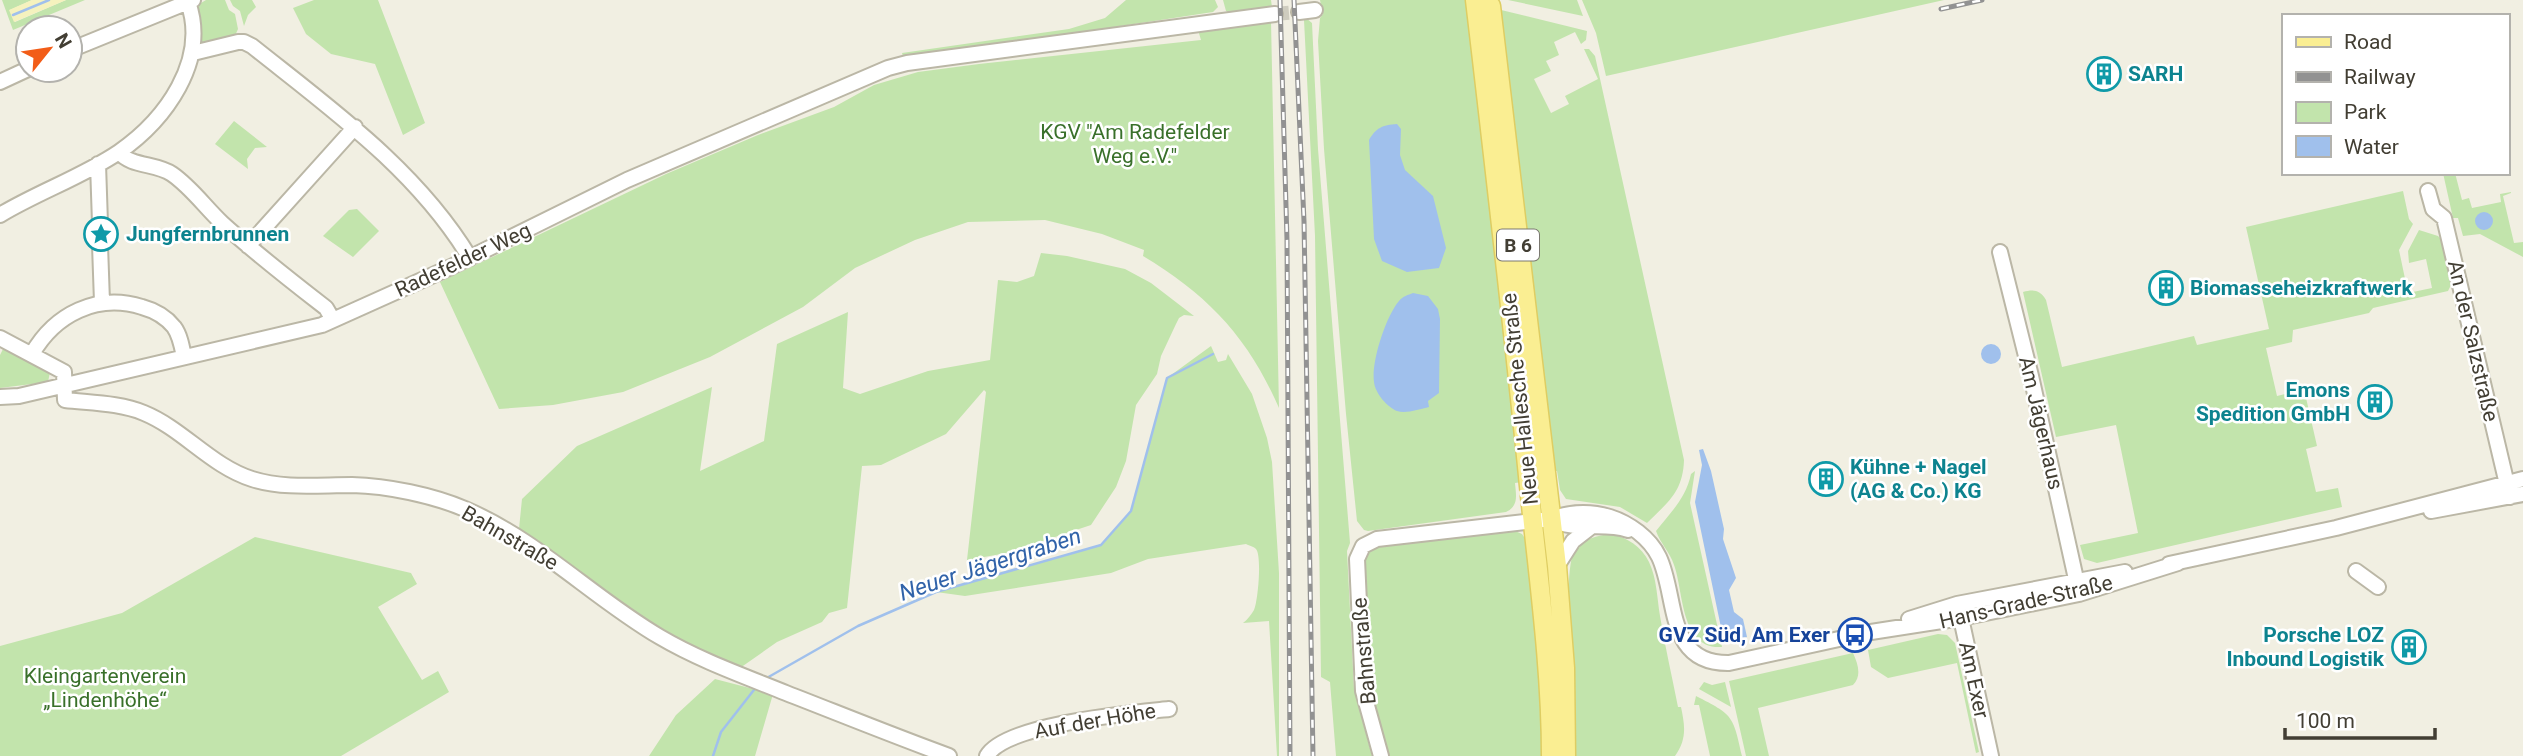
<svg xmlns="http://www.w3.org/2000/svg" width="2523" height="756" viewBox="0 0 2523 756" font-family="Roboto,sans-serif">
	<rect width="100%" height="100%" fill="#f1efe2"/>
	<!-- green -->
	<path fill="#c2e4ac" d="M2,0H32L10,10L15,22L66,0H85L13,30Z
		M206,0H225L229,10L235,14L238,29L234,38L199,47L196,10V6Z
		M230,0H252L256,7L248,15L244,26L240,11L233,6Z
		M314,0H378L425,123L403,135L375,64L331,54L306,34L293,8Z
		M1126,0H1215L1218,7L1213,12L904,59L902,53L1069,29L1105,18Z
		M1223,0H1271L1272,7L1254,13L1231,14L1226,11Z
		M1320,0H1469L1522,482L1515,483C1516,495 1519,506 1506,512L1368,531L1364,530L1357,521L1346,414L1324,149L1318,41L1320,18L1323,14Z
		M1508,0H1577L1583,16Z
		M1582,0H1944L1606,76L1596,33Z
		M1497,9L1587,31L1586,40L1581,44L1575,32L1554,42L1559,55L1546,61L1551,71L1534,79L1551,113L1569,104L1565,96L1598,79L1584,49H1589L1595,56L1684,460C1683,492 1668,502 1647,523L1620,507L1566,499L1560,490L1557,471H1551Z
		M1306,18L1312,23L1318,149L1350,543L1347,551L1354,689L1372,756H1336L1330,682L1321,677L1315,236L1304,20Z
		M1271,21L1279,408C1248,337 1208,295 1143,256L1144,250L1102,234L1045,220L968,222L915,240L855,268L803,307L710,357L623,392L553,405L499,409L440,282L666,174L758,135L834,107L874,85L918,72L979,64L1201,40L1198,30Z
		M234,121L267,147L255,148L247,159L248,169L215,144Z
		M2443,173H2455L2462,200L2469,198L2472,208L2501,202L2500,194L2511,192V193L2503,196L2514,243L2523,242V257L2480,234L2463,236L2458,218H2453Z
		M2403,191L2409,219L2413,224L2399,250L2408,293L2432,288L2426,259L2409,263L2408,251L2419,230L2438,236L2442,240L2452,283L2448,291L2373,308L2369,313L2293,330L2292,342L2266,348L2277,396L2304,389L2317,446L2306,449L2316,492L2338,488L2342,507L2097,563L2084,559L2080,545L2138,533L2116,425L2056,437L2023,292C2034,289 2040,290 2046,300L2062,367L2194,336L2197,345L2269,329L2246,227Z
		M357,209L379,231L353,257L323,236L349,210Z
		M1041,253L1067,256L1125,269L1151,283L1194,316L1184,315L1179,318L1176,324L1161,356L1157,374L1136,405L1126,461L1116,487L1091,525L1007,553L967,560L986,392L984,390L946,434L881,465L862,466L847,608L829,613L822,622L777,642L740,668L684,642L630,609L519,529L522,499L577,446L712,387L700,471L764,441L777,344L848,312L843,388L860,394L928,371L990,360L998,280L1017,282L1034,276Z
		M1211,346L1218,362L1226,360L1228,354L1252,394L1267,438L1272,462L1279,573V756H1277L1269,621L1243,623C1247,620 1251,615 1254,610C1258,601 1262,556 1256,549C1253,546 1250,546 1246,544L1148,559L1111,573L965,596L936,592L1101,545L1131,511L1167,378Z
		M3,349L50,372L48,382L0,388V355Z
		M1695,471L1690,503L1722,647C1680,650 1684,592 1674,565C1670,552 1660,543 1656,531C1671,512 1686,498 1691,474Z
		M1513,530L1522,534L1528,543L1540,655L1545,756H1386L1370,692L1367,668L1362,562C1366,552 1370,548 1380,544Z
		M1611,534C1628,538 1641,546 1649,562C1657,579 1657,598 1660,616C1665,646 1672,677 1678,707H1681C1685,726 1687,739 1675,756H1573C1572,723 1562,572 1574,552C1582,539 1598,535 1611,534Z
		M255,537L411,573L417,584L378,607L422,680L438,671L449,692L341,756H0V646L122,613Z
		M1938,634L1947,635L1955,643L1979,752L1976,753L1957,663L1888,678L1871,667L1868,650Z
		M1853,653C1858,664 1862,676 1853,685L1758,708L1769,756H1746L1729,681Z
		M715,679L773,694L755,756H649L676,715Z
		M1704,682L1712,685L1725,682L1731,707L1699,689Z
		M1696,696C1733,715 1733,715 1742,756H1710L1699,705H1694Z"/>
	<!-- sand -->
	<path fill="#f5f2be" d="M32,0H66L14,22L9,10Z"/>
	<!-- water -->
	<path fill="#a0c0ec" d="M1397,124L1401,129L1400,155L1405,170L1433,196L1446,248L1439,268L1407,272L1382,261L1374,239L1369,140C1376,128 1382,125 1397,124Z
		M2475 221a9 9 0 1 1 18 0a9 9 0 1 1-18 0Z
		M1413,293L1428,296L1438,309L1440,319L1439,393L1428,401L1429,407C1420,409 1406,414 1397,411C1387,407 1375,393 1374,382C1371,362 1386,316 1399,301C1403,296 1408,295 1413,293Z
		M1981 354a10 10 0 1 1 20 0a10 10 0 1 1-20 0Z
		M1703,449L1711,471L1724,529L1723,539L1736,578L1729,590L1734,612L1743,619L1747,637L1724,642L1695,502L1702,465L1699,450Z"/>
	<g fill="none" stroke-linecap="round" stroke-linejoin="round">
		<!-- stream -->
		<path stroke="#a0c0ec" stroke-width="2.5" d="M13,15L49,0
			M765,679L858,626L936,592L1101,545L1131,511L1167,378L1213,354
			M713,756L721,732L757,686"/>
		<!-- minor-tunnel -->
		<path stroke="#ceccbf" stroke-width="14" stroke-dasharray="14 7" stroke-linecap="butt" d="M1275,14L1299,12"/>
		<!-- minor casing -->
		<g stroke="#bbb7a6" stroke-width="18">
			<path id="minor" d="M1299,12L1315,10
				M70,50L193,0
				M193,53L238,42H244L252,46C331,109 417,170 470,258
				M0,82L28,69
				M119,152C131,167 156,163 172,174C191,187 205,207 222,223C255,253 290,280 326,308L333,320
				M98,164L100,223
				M2428,191L2433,209L2444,218L2510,497
				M0,215C38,192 82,177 119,152C165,120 209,61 188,2
				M100,245L102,302
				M248,246L355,127
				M2000,252L2031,376L2078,588
				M0,338L64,372L65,400C91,403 120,403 144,413C183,429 211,466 252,479C284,489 318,485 352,485C388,486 432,495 465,509C538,540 593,598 660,637C699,660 744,676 786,693C840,714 894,736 949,756
				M32,354C55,314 97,293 142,307C153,310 166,317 174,327C180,335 182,347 184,357
				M0,397L19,396L322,325L451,267L627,180L888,68L907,63L1275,14
				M2431,511L2523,494
				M1551,519C1576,533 1602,521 1628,530
				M2169,564L2336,528L2523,479
				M1557,566L1573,541L1591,527
				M2356,571L2378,587
				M1959,609L1991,756
				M1909,619L1957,604L2125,572
				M987,756C1005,724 1132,713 1169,709
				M1381,756L1363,691L1357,559L1363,546L1377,539L1551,519C1570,512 1590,511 1610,517C1629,523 1650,538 1659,557C1678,597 1665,664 1729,663L1871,632L1961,618L2079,594L2178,563"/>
		</g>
		<!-- major casing -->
		<g stroke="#decd63" stroke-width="21">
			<path id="major" d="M1475,0C1494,162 1513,324 1529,486C1538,576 1551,666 1551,756
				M1491,6L1557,566L1565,668L1566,756"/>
		</g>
		<!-- minor -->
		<use href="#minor" stroke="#fff" stroke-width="14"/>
		<!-- major -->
		<use href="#major" stroke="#faee92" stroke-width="18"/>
		<!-- rail casing -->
		<g stroke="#929292" stroke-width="5">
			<path id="rail" d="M1280,0L1287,240L1290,756
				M1294,0L1304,221L1313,756
				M1941,9L1982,0"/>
		</g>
		<!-- rail -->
		<use href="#rail" stroke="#fff" stroke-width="2.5" stroke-dasharray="8" stroke-linecap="butt"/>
	</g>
	<!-- icons -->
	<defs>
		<g id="building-ring" transform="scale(1.75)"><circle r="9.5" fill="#fff" stroke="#0f9aa8" stroke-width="1.5"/><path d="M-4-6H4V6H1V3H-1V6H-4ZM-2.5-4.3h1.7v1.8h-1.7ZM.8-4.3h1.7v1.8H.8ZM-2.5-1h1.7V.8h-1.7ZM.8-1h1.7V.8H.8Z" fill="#0f9aa8"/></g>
		<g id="sight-ring" transform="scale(1.75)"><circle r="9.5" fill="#fff" stroke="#0f9aa8" stroke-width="1.5"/><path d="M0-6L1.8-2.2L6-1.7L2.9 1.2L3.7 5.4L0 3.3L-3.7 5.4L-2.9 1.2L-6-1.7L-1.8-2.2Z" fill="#0f9aa8"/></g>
		<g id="bus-ring" transform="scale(1.75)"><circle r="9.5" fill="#fff" stroke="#1a4fb4" stroke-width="1.5"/><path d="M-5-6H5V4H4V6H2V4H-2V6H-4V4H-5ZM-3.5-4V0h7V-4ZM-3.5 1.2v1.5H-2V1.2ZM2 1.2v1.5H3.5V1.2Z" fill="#1a4fb4"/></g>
	</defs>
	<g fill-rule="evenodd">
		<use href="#building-ring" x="2104" y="74"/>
		<use href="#sight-ring" x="101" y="234"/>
		<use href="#building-ring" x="2166" y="288"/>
		<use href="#building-ring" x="2375" y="402"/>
		<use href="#building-ring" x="1826" y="479"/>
		<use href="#bus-ring" x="1855" y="635"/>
		<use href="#building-ring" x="2409" y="647"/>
	</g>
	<g text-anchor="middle" stroke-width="5" stroke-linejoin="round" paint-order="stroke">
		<!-- shield labels -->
		<rect fill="#fff" stroke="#7b7870" stroke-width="2" x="1497" y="229.5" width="42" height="31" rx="5"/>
		<g font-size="19" font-weight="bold" fill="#423e33">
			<text x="1518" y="252">B 6</text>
		</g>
		<!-- culture labels -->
		<g font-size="21" font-weight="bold" fill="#0d838f" stroke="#fff" text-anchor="start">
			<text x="2128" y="81">SARH</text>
			<text x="126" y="241">Jungfernbrunnen</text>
			<text x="2190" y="295">Biomasseheizkraftwerk</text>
			<text x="2350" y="397" text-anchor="end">Emons<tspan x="2350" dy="24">Spedition GmbH</tspan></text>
			<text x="1850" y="474">Kühne + Nagel<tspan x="1850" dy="24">(AG &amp; Co.) KG</tspan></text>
			<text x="2384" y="642" text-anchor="end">Porsche LOZ<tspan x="2384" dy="24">Inbound Logistik</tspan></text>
		</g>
		<!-- park labels -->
		<g font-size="21" fill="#39702a" stroke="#fff">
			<text x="1135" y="139">KGV "Am Radefelder<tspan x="1135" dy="24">Weg e.V."</tspan></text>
			<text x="105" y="683">Kleingartenverein<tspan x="105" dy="24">„Lindenhöhe“</tspan></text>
		</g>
		<!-- street labels -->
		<g font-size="21" fill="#423e33" stroke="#fff">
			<text transform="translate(463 260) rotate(-25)" y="7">Radefelder Weg</text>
			<text transform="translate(2473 341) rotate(77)" y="7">An der Salzstraße</text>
			<text transform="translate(1520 399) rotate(-96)" y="7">Neue Hallesche Straße</text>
			<text transform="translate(2041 423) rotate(77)" y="7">Am Jägerhaus</text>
			<text transform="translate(510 538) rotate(30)" y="7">Bahnstraße</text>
			<text transform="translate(2026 602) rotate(-13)" y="7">Hans-Grade-Straße</text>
			<text transform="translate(1364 651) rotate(-95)" y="7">Bahnstraße</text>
			<text transform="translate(1974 680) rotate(78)" y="7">Am Exer</text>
			<text transform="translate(1095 721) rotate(-10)" y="7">Auf der Höhe</text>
		</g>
		<!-- transit labels -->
		<g font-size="21" font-weight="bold" fill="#164399" stroke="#fff" text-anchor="end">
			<text x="1830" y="642">GVZ Süd, Am Exer</text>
		</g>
		<!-- water labels -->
		<g font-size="23" font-style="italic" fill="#3163a9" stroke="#fff">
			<text transform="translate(990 564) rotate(-18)" y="8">Neuer Jägergraben</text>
		</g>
	</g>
	<!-- legend -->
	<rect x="2282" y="14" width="228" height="161" fill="#ffffff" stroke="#b3b2ad" stroke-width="2"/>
	<rect x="2296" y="37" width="35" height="10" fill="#faee92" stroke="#b3b2ad" stroke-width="2"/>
	<text x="2344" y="49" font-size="21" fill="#423e33">Road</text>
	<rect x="2296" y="72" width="35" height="10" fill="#929292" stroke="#b3b2ad" stroke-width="2"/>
	<text x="2344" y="84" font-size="21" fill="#423e33">Railway</text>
	<rect x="2296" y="102" width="35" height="21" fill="#c2e4ac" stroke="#b3b2ad" stroke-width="2"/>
	<text x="2344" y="119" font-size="21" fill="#423e33">Park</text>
	<rect x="2296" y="136" width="35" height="21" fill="#a0c0ec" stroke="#b3b2ad" stroke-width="2"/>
	<text x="2344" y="154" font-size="21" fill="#423e33">Water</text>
	<!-- north arrow -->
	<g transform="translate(49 49) rotate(60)"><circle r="33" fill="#ffffff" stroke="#b3b2ad" stroke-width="2"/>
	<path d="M0-5L12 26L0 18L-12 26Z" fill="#f25d18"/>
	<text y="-10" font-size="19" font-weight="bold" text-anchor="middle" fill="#423e33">N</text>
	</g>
	<!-- scale -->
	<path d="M2285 728v10h150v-10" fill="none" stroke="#423e33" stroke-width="3.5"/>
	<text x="2296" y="728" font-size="21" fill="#423e33" stroke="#ffffff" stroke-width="5" paint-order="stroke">100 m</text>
</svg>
